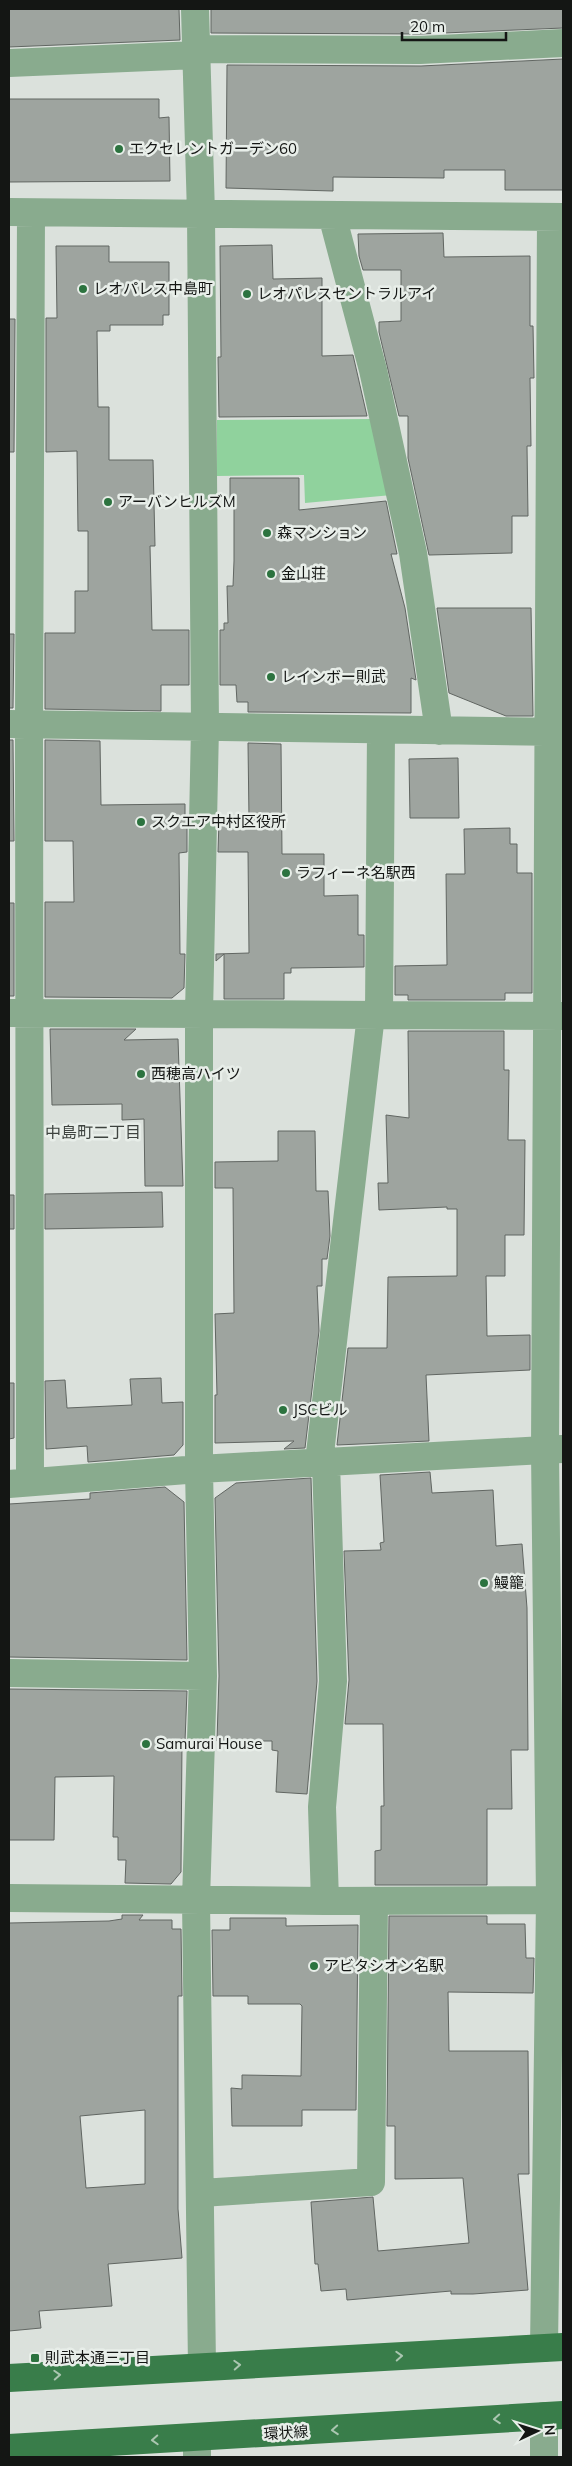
<svg xmlns="http://www.w3.org/2000/svg" width="572" height="2466" viewBox="0 0 572 2466" font-family="Mulish,'Noto Sans JP',sans-serif">
	<rect width="100%" height="100%" fill="#dbe1dc"/>
	<!-- green -->
	<path fill="#90d29d" d="M374,419L392,495L305,503L304,475L217,476V420Z"/>
	<!-- building -->
	<path fill="#9ea49f" stroke="#616662" fill-rule="evenodd" d="M9,9H179L180,40L9,47Z
		M211,9H563V28L420,34L211,33Z
		M563,59V190H505V170H444V178L333,177V191L226,188L227,65L421,66Z
		M9,99H159V118L169,117L170,181L9,182Z
		M443,233L444,257L530,256V326H533L534,378H530L531,446H527L528,516H512V553L429,555L408,458V416H399L379,332V322L401,321V270H363L359,256L358,234Z
		M272,245L273,279L322,278V356L353,355L367,416L219,417L218,357H221L220,246Z
		M56,246H109V262H169V315H163V325H110V331H97L98,407H109V460H153L155,546H150L152,630H189V685H161V711L45,709V633H75V591H88V531H78L77,451L46,452V318H57Z
		M9,319H15L14,452H9Z
		M230,478H299V510L386,501L397,554H391L405,608L416,680L411,678V713L248,712V702H237L236,685H220V630H224V623H228L227,586H233L234,561V506L230,507Z
		M437,608H531L533,716H506L449,693Z
		M9,634H14L13,708H9Z
		M9,740H13L14,841H9Z
		M45,740L100,741L101,805L185,804V820H187V852L179,853L180,954H185L184,988L172,998L45,997V902H74L73,841H45Z
		M248,743L281,744L282,854H324V896L358,895V935H364V967L291,968V973H284V999H224V954L216,961V954L249,953L248,852H218L219,820L249,819Z
		M458,758L459,818H410L409,759Z
		M510,828V844H517V873H532V993H505V1000H408V995H395V966L447,965L446,874H465L464,829Z
		M9,903H14V996H9Z
		M50,1029H136L124,1040L178,1039L183,1186H145L144,1119L122,1120V1104L52,1105Z
		M408,1031H504V1070H509L508,1140H525L524,1235H505V1276H486L487,1336L530,1335V1370L426,1375L429,1441L337,1445L348,1348H387L388,1277L457,1276V1209H447V1207L379,1210L378,1183H388L386,1115L409,1118Z
		M278,1131H315L316,1191H328L330,1236L327,1259H322V1286H317L319,1331L305,1448L284,1449L294,1441L215,1443V1395H217L215,1314L234,1313L233,1188H215V1162L278,1161Z
		M162,1192L163,1227L45,1229V1194Z
		M9,1195H14V1229H9Z
		M161,1378L162,1403L183,1402V1445L174,1455L88,1462L87,1446L46,1449L45,1381L65,1380L67,1408L132,1405L130,1379Z
		M9,1383H14V1438L9,1439Z
		M430,1472L432,1493L493,1490L496,1546L522,1544L527,1608L528,1750H511L512,1809H487V1885H375V1851L381,1850V1806H384L383,1724H345L349,1680L344,1551L381,1550L380,1543L384,1542L380,1475Z
		M311,1478L317,1681L307,1794L276,1792L278,1751L272,1750V1741H217L219,1676L215,1498L236,1483Z
		M165,1487L184,1502L187,1660L9,1657V1504L90,1499V1493Z
		M9,1689L187,1691L185,1741H182L181,1872L171,1884L125,1883L126,1860H118V1837H113L114,1776L55,1777L54,1840H9Z
		M122,1915H143L139,1920H172V1929H181L182,1996H178V2209L182,2258L108,2264L112,2306L39,2311L41,2328L9,2331V1923L109,1921L122,1919ZM145,2110V2184L86,2188L80,2116Z
		M389,1916H487V1924H525L526,1958H534L533,1993L448,1992L449,2051H528L529,2174H518L528,2290L473,2294H451V2291L347,2300L346,2289L321,2291L318,2264H315L311,2202L373,2197L378,2251L469,2243L463,2178L395,2179V2126H387Z
		M230,1918H286V1926L358,1925L356,2110H302V2126H232L231,2088L242,2089V2075L301,2076L302,2006L300,2004H248V1996H213L212,1930H230Z"/>
	<g fill="none" stroke-linecap="round" stroke-linejoin="round">
		<!-- minor -->
		<path stroke="#89ab8e" stroke-width="28" d="M195,9L201,214L205,727L199,1014V1469L203,1676L196,1900L202,2367
			M196,49L420,50L563,43
			M9,63L197,55
			M9,212L563,217
			M332,215L373,370L413,553L439,731
			M9,724L563,732
			M9,1013L563,1016
			M379,1015L381,730
			M319,1462L371,1015
			M30,1482L29,725L31,213
			M9,1484L199,1469L562,1449
			M9,1673L203,1676
			M9,1898L325,1901L563,1900
			M325,1901L322,1807L333,1681L326,1462
			M201,2193L371,2182L374,1901
			M544,2348L550,1900L545,1450L551,217
			M544,2416V2457
			M197,2457V2438"/>
		<!-- major -->
		<path stroke="#397d4a" stroke-width="28" d="M9,2378L563,2347
			M9,2448L563,2415"/>
	</g>
	<!-- one-way arrows -->
	<defs><path id="oneway-chevron" d="M-2-3.5L2.5 0L-2 3.5" fill="none" stroke-width="1.6" stroke-linecap="round" stroke-linejoin="round" transform="scale(1.25)"/></defs>
	<g stroke="#abc6b1">
		<use href="#oneway-chevron" transform="translate(399 2356) rotate(-3)"/>
		<use href="#oneway-chevron" transform="translate(237 2365) rotate(-3)"/>
		<use href="#oneway-chevron" transform="translate(57 2375) rotate(-3)"/>
		<use href="#oneway-chevron" transform="translate(497 2419) rotate(176)"/>
		<use href="#oneway-chevron" transform="translate(335 2430) rotate(176)"/>
		<use href="#oneway-chevron" transform="translate(155 2440) rotate(177)"/>
	</g>
	<!-- markers -->
	<g fill="#2c733f" stroke="#e8eee9" stroke-width="2">
		<circle cx="119" cy="149" r="5"/>
		<circle cx="83" cy="289" r="5"/>
		<circle cx="247" cy="294" r="5"/>
		<circle cx="108" cy="502" r="5"/>
		<circle cx="267" cy="533" r="5"/>
		<circle cx="271" cy="574" r="5"/>
		<circle cx="271" cy="677" r="5"/>
		<circle cx="141" cy="822" r="5"/>
		<circle cx="286" cy="873" r="5"/>
		<circle cx="141" cy="1074" r="5"/>
		<circle cx="283" cy="1410" r="5"/>
		<circle cx="484" cy="1583" r="5"/>
		<circle cx="146" cy="1744" r="5"/>
		<circle cx="314" cy="1966" r="5"/>
		<rect x="30" y="2353" width="10" height="10" rx="2.5"/>
	</g>
	<g text-anchor="middle" stroke-width="5" stroke-linejoin="round" paint-order="stroke">
		<!-- poi labels -->
		<g font-size="15" fill="#141614" stroke="#e8eee9" text-anchor="start">
			<text x="129" y="154">エクセレントガーデン60</text>
			<text x="93" y="294">レオパレス中島町</text>
			<text x="257" y="299">レオパレスセントラルアイ</text>
			<text x="118" y="507">アーバンヒルズM</text>
			<text x="277" y="538">森マンション</text>
			<text x="281" y="579">金山荘</text>
			<text x="281" y="682">レインボー則武</text>
			<text x="151" y="827">スクエア中村区役所</text>
			<text x="296" y="878">ラフィーネ名駅西</text>
			<text x="151" y="1079">西穂高ハイツ</text>
			<text x="293" y="1415">JSCビル</text>
			<text x="494" y="1588">鰻籠</text>
			<text x="156" y="1749">Samurai House</text>
			<text x="324" y="1971">アビタシオン名駅</text>
			<text x="45" y="2363">則武本通三丁目</text>
		</g>
		<!-- street labels -->
		<g font-size="15" fill="#141614" stroke="#e8eee9">
			<text transform="translate(286 2433) rotate(-4)" y="5">環状線</text>
		</g>
		<!-- neighbourhood labels -->
		<g font-size="16" fill="#3e433f" stroke="#e8eee9">
			<text x="93" y="1138">中島町二丁目</text>
		</g>
	</g>
	<!-- border -->
	<rect width="572" height="2466" fill="none" stroke="#141614" stroke-width="20"/>
	<!-- north arrow -->
	<g transform="translate(537 2431) rotate(86)" stroke="#e8eee9" stroke-width="4" paint-order="stroke">
	<path d="M0-4L9 19L0 12L-9 19Z" fill="#141614"/>
	<text y="-8" font-size="14" font-weight="bold" text-anchor="middle" fill="#141614">N</text>
	</g>
	<!-- scale -->
	<path d="M402 32v8h104v-8" fill="none" stroke="#141614" stroke-width="2.5"/>
	<text x="410" y="32" font-size="15" fill="#141614" stroke="#e8eee9" stroke-width="4" paint-order="stroke">20 m</text>
</svg>
